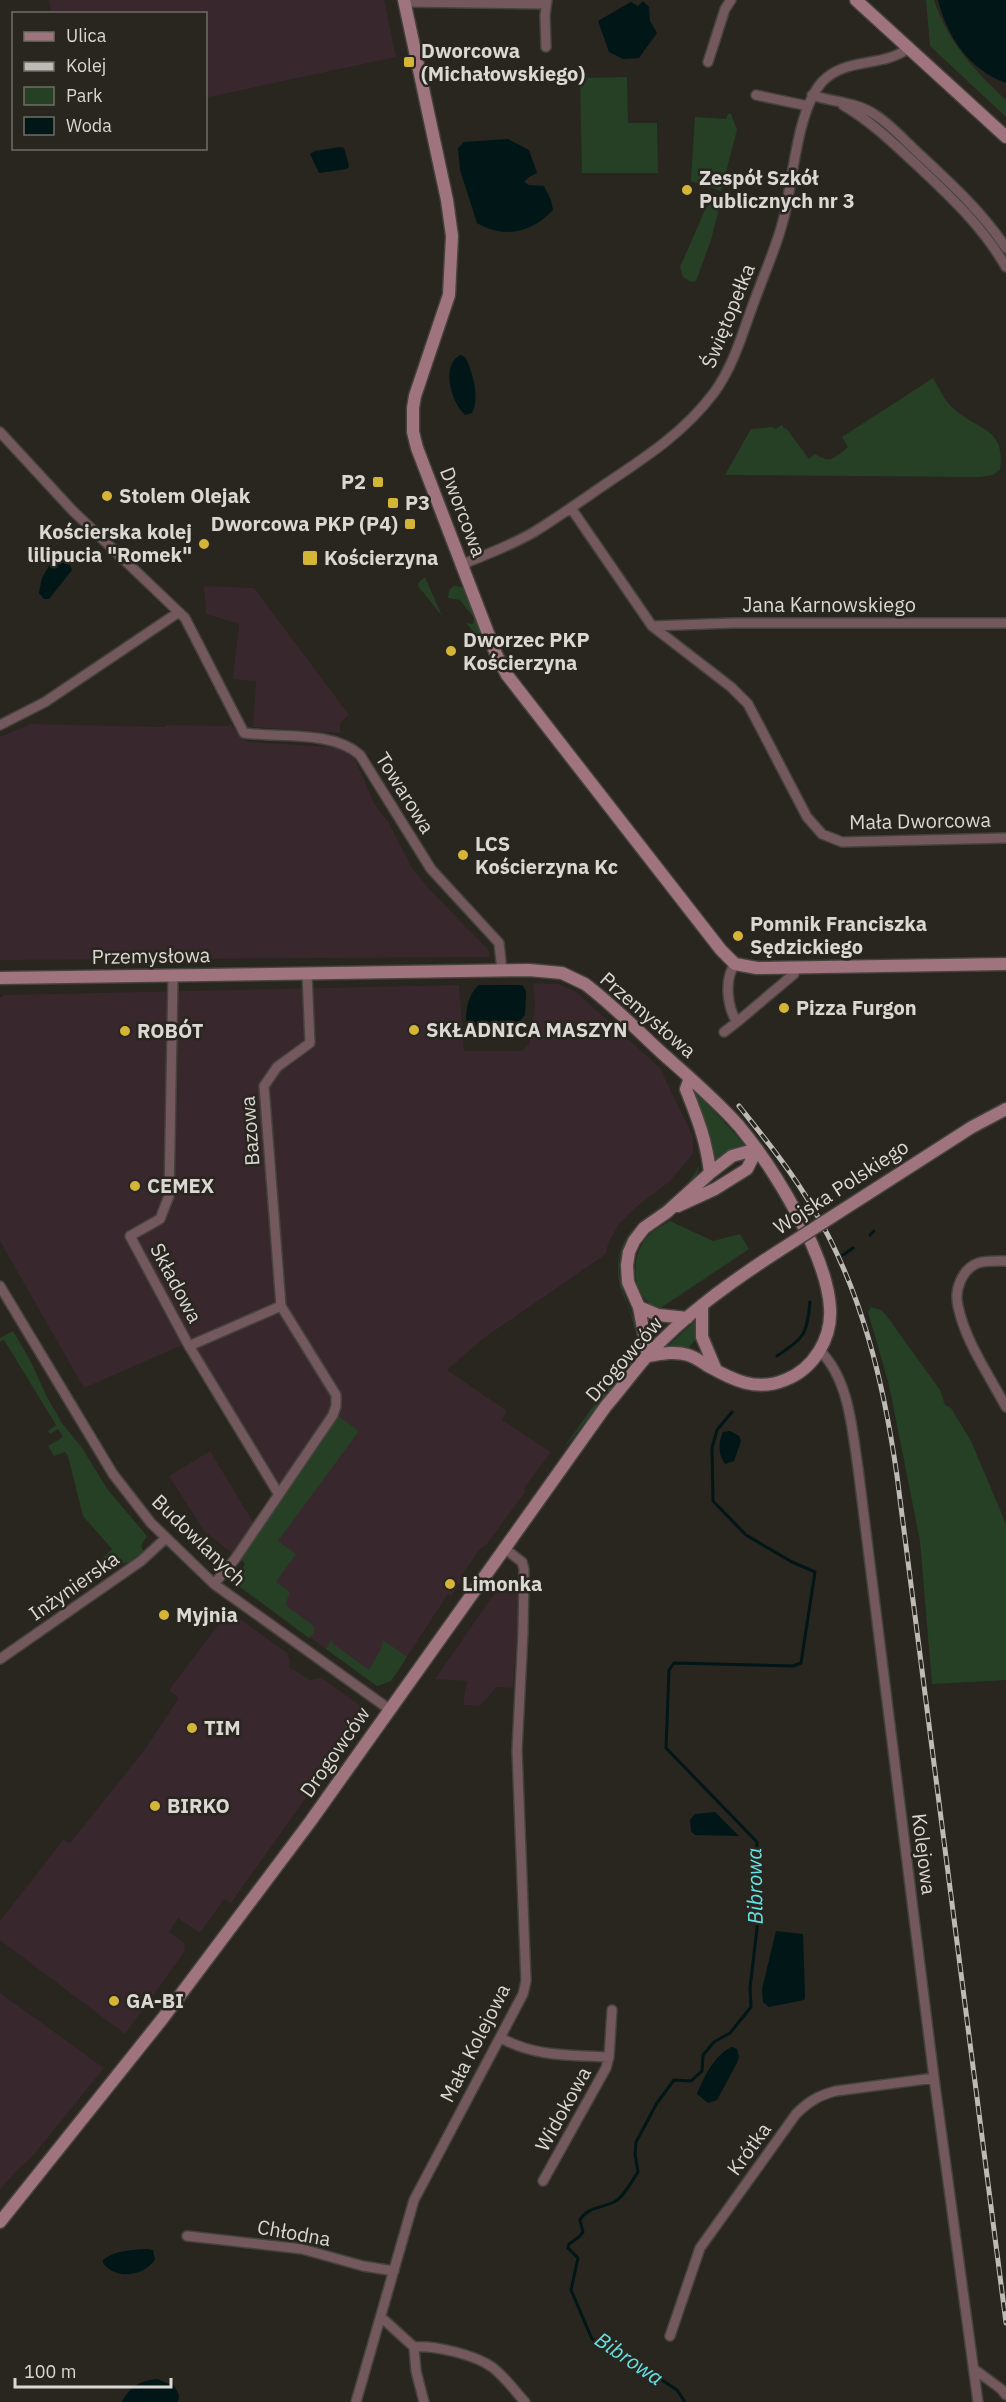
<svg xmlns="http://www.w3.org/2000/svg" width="1006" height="2402" viewBox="0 0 1006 2402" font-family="'IBM Plex Sans',sans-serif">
	<rect width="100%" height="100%" fill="#29251f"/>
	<!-- industrial -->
	<path fill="#39272e" d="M49,0H384L396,57L209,97L206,96V14L52,13Z
		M204,586L254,588L349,715L340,723V733L253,727L256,681L233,679L239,624L206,614Z
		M230,723L238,735L248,742L347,748L352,753L375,805L389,823L412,868L430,890L488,949L490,957L0,960V737L30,724L165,727L167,725L229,726Z
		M533,983L558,984L575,991L660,1068L693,1137V1154L669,1182L636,1207L618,1225L608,1244L606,1254L484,1338L447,1370L507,1411L502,1420L551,1452L524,1488L525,1492L509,1514L487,1544L480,1549L460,1578L462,1580L451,1596L448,1594L391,1681L377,1686L240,1587L237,1583V1577L245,1564L204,1531L169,1476L210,1451L256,1527L278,1493L187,1343L84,1388L0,1241V998L4,995L459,985L464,1051H522L529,1044L532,1026L535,1004Z
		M506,1577L517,1584L518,1618L513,1688L497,1687L480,1706L463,1705L467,1681L435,1679Z
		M229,1611L287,1653L290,1660L289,1667L310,1680L322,1678L362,1707L364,1716L231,1903L224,1899L200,1933L178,1918L169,1932L184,1942L185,1951L125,2034L0,1940V1921L63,1840L70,1843L143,1752L179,1698L169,1690Z
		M0,1993L104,2068L31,2158L16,2171L0,2190Z"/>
	<!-- green -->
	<path fill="#254025" d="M926,0H934C948,42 974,70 1006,100V117L930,46Z
		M627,77L628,123H657L658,173H582L580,78Z
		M728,114H731L737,130L721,191L691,181L695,117L726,119Z
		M712,200L717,201L720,205L711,240L696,281L691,282L683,277L680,267L709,201Z
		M933,378C939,388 945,402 954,409C978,431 1006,427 1000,470L993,475L980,477L725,475L751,429L773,427L775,429L782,425L784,429L786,428L809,459L815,454C831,465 835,457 848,447L842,437Z
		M425,577L442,616L418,586L419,582Z
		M454,586L462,587L466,590L487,648L466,623L473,624L474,618L460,600L448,598L449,590Z
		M693,1090L696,1091L745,1145L737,1148L710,1168L711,1139Z
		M699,1165C698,1200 615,1212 619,1272C621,1292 631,1311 638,1330L634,1328C632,1308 618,1292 618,1271C616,1215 681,1208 699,1165Z
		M670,1221L713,1241L740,1234L749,1249L659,1309C631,1297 629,1259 647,1237C653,1230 662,1226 670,1221Z
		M871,1307L881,1310L886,1315L940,1390L945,1405L951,1408L971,1441L1006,1524V1680L932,1684L920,1541L889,1385L868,1312Z
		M697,1319L698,1336L687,1350L667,1347Z
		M13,1331L30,1360L47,1397L62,1423L82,1448L108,1490L147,1536L141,1546L144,1552L129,1562L98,1568L97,1564L112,1549L83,1516L68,1456L65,1452L54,1456L48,1446L63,1437L58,1429L50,1434L48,1431L56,1425L4,1340L0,1342V1338Z
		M640,1341L636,1358L570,1441L564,1447Z
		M338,1416L359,1431L278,1541L296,1554L276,1582L290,1592L285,1605L314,1626V1633L309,1638L240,1587L237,1579L245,1564L241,1559L324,1439Z
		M333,1638L332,1643L369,1670L381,1649L383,1640L407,1657L391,1681L377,1686L326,1649Z"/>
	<!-- water -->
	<path fill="#001617" d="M938,0H1006V83C969,70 947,36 938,0Z
		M643,1L649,7L650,21L657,33L639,58L623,59L609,52L598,21L631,2L638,6Z
		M508,139L529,150L537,173L529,177L524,182L529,185L544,186L551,200L553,210C531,233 505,239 477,223L460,170L458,148L464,142Z
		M340,147L344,148L349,166L347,169L319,173L310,154L315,151Z
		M460,355L465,357C473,372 480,398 472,413L465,415C452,403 440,367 460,355Z
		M59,560L70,565L72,570L49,599H44L39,593L42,578L52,561Z
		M479,985H522L526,991L525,1015C519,1022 514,1029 505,1035C497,1040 478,1040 471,1032C461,1021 468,993 479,985Z
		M730,1431L739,1436L741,1441L734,1461L725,1464C718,1454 718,1443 723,1432Z
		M715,1812L739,1836L695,1835L691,1831L690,1820L695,1814Z
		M776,1931L803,1934L805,1997L804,2000L769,2007L763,2002L762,1989Z
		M732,2047L737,2049L739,2057L737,2063L717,2100L708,2103L697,2094C704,2077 714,2055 732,2047Z
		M147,2249L153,2250L155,2259C145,2276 116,2281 103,2263V2260C115,2250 132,2250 147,2249Z
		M157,2379L174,2386L179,2395L178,2402H122C129,2387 141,2380 157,2379Z"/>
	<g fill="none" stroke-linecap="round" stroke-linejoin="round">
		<!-- stream -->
		<path stroke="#001617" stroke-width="3" d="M870,1235L874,1231
			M843,1255L853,1248
			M777,1356C804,1337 807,1336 810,1302
			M685,2402L677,2390L635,2362L592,2339L571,2290L578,2258L568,2248L569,2244L580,2236L583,2232L580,2220C587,2207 602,2208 614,2202C623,2198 632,2181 638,2172L635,2154L636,2142L657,2103L674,2080L691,2081L702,2071L703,2055L714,2042L730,2033L751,2007L750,1988L758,1920L751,1898L756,1868L757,1842L666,1748L669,1670L674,1663L793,1666L801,1663L815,1572L792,1562L746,1535L713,1501L712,1448L717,1430L732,1412"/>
		<!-- street casing -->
		<g stroke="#45423c" stroke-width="12">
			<path id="street" d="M404,2L546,4
				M546,47L545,15L547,0
				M708,62L725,9L731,0
				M756,95L808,106
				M812,95C832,102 856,102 874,114C889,123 902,138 915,150C948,181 981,210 1006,248
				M843,105C872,122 894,144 918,166C952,198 983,227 1006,267
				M0,432L73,511L185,618L244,733C279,738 332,730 360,755L431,869L499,943L502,971
				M571,508L652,626L731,687L748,704L807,817L822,834L842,842L1006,838
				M463,568L468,562C490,553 514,544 534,532C560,516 585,498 610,481C649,455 685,431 713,394C735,365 744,327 757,294C766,269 778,243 784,217C793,180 797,110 822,82C845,57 882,68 909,48
				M652,626L733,623H1006
				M0,725L45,702L179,612
				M735,964C724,979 727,1007 737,1022L794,974L795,967
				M173,976L169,1196L160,1219L130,1236L189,1346L278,1493
				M724,1032L737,1022
				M1006,1261C997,1261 987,1260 978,1263C962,1269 954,1290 958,1306C965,1341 989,1375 1006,1407
				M0,1286L113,1474L151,1523L214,1584L389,1709
				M189,1346L281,1306
				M820,1351C849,1379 852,1429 858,1468L934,2078L978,2402
				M214,1584L235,1559L333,1415L336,1406V1395L281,1306L264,1086L277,1067L310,1043L307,974
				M0,1659L141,1561L166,1538
				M501,2038C535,2057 571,2055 609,2057L606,2068L543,2181
				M609,2057L612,2010
				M187,2236L302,2249L363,2266L394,2271
				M382,2318L414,2347L416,2371L424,2402
				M670,2336L700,2248L796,2114C808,2102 819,2095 836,2091L934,2078
				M414,2347C435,2345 475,2355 492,2367C505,2377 515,2391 525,2402
				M974,2369L1001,2389L1006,2395
				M356,2402L414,2200L523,1994L526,1981L517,1750L523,1632L524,1569L522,1562L504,1548"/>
		</g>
		<!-- secondary casing -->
		<g stroke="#45423c" stroke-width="15">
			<path id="secondary" d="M404,0L447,200L452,236L449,295L415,396L413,408V432L417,448L496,654L507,675L721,950L735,964L757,968L1006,964
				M856,0L1006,137
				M0,978L529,970L562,973L585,984C613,1005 637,1030 663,1054C689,1077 716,1100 739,1126C773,1167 827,1254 830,1308C832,1338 814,1369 785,1380C756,1392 733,1380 708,1366C702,1362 695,1357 688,1355C674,1351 661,1354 648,1356
				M710,1173L732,1156L757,1149
				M866,1195L972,1127L1006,1109
				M678,1206L715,1189L747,1169L757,1149
				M702,1305V1337L716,1370
				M639,1307L658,1315L687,1318
				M648,1356L639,1307L628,1282L627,1265L629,1252L634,1241L644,1228L667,1212L710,1173C707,1142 697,1117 686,1089L690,1078
				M0,2222L163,2018L310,1822L606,1406C620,1390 633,1372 647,1356C684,1315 731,1282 777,1252"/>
		</g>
		<!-- street -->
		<use href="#street" stroke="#73585e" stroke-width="9"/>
		<!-- secondary -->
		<use href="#secondary" stroke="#9f747e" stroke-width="12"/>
		<!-- rail casing -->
		<g stroke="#bebbb7" stroke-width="5">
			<path id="rail" d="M739,1106C766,1140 793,1173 814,1210C862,1291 884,1384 897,1476L1006,2323"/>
		</g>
		<!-- rail -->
		<use href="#rail" stroke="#29251f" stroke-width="3" stroke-dasharray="9" stroke-linecap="butt"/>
		<!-- secondary-bridge casing -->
		<g stroke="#45423c" stroke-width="15" stroke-linecap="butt">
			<path id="secondary-bridge" d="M777,1252L866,1195"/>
		</g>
		<!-- secondary-bridge -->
		<use href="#secondary-bridge" stroke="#9f747e" stroke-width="12"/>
	</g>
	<!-- markers -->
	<g fill="#d5b535" stroke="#29251f" stroke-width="2">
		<rect x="403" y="56" width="12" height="12" rx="3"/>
		<circle cx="687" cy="190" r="6"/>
		<rect x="372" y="476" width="12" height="12" rx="3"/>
		<circle cx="107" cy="496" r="6"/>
		<rect x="387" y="497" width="12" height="12" rx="3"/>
		<rect x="404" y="518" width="12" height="12" rx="3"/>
		<circle cx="204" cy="544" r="6"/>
		<rect x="302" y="550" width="16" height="16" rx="3"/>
		<circle cx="451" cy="651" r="6"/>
		<circle cx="463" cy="855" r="6"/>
		<circle cx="738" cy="936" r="6"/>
		<circle cx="784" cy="1008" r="6"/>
		<circle cx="414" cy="1030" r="6"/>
		<circle cx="125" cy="1031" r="6"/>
		<circle cx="135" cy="1186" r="6"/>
		<circle cx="450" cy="1584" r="6"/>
		<circle cx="164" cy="1615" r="6"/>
		<circle cx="192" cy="1728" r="6"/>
		<circle cx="155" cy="1806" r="6"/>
		<circle cx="114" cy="2001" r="6"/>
	</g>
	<g text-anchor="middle" stroke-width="5" stroke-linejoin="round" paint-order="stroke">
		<!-- poi labels -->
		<g font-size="20" font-weight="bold" fill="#dbd8d4" stroke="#29251f" text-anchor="start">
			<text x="421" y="58">Dworcowa<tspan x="421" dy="23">(Michałowskiego)</tspan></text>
			<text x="699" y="185">Zespół Szkół<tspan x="699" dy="23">Publicznych nr 3</tspan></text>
			<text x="366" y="489" text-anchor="end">P2</text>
			<text x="119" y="503">Stolem Olejak</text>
			<text x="405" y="510">P3</text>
			<text x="398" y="531" text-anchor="end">Dworcowa PKP (P4)</text>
			<text x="192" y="539" text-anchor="end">Kościerska kolej<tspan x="192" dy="23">lilipucia "Romek"</tspan></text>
			<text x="324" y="565">Kościerzyna</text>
			<text x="463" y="647">Dworzec PKP<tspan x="463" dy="23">Kościerzyna</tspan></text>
			<text x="475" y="851">LCS<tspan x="475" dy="23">Kościerzyna Kc</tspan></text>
			<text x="750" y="931">Pomnik Franciszka<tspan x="750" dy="23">Sędzickiego</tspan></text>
			<text x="796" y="1015">Pizza Furgon</text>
			<text x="426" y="1037">SKŁADNICA MASZYN</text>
			<text x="137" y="1038">ROBÓT</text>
			<text x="147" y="1193">СEMEX</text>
			<text x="462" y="1591">Limonka</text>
			<text x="176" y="1622">Myjnia</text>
			<text x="204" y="1735">TIM</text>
			<text x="167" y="1813">BIRKO</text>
			<text x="126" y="2008">GA-BI</text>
		</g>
		<!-- street labels -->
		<g font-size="20" fill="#dbd8d4" stroke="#29251f">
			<text transform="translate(728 316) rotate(-68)" y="7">Świętopełka</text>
			<text transform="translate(463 512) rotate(69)" y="7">Dworcowa</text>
			<text x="829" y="612">Jana Karnowskiego</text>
			<text transform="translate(405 793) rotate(58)" y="7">Towarowa</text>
			<text transform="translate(920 821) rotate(-1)" y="7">Mała Dworcowa</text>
			<text transform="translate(151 956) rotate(-1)" y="7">Przemysłowa</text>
			<text transform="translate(648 1015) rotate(41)" y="7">Przemysłowa</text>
			<text transform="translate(250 1131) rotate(-94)" y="7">Bazowa</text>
			<text transform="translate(841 1187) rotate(-33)" y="7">Wojska Polskiego</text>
			<text transform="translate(176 1283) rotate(62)" y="7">Składowa</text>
			<text transform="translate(624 1359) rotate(-49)" y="7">Drogowców</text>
			<text transform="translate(199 1540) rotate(44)" y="7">Budowlanych</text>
			<text transform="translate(74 1586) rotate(-35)" y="7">Inżynierska</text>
			<text transform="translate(335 1752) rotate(-55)" y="7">Drogowców</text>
			<text transform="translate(924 1854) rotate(83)" y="7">Kolejowa</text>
			<text transform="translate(475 2043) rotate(-63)" y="7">Mała Kolejowa</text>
			<text transform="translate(563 2109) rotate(-61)" y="7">Widokowa</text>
			<text transform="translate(749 2149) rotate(-54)" y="7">Krótka</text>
			<text transform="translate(294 2233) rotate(10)" y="7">Chłodna</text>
		</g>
		<!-- water labels -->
		<g font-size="21" font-style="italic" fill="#63e3e5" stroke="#29251f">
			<text transform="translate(755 1886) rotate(-91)" y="7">Bibrowa</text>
			<text transform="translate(629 2359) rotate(34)" y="7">Bibrowa</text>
		</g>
	</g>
	<!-- legend -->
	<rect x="12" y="12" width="195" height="138" fill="#29251f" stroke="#706d67" stroke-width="1.5"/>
	<rect x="24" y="32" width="30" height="9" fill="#9f747e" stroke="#706d67" stroke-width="1.5"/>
	<text x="66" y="42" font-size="18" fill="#dbd8d4">Ulica</text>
	<rect x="24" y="62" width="30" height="9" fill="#bebbb7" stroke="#706d67" stroke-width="1.5"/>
	<text x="66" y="72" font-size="18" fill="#dbd8d4">Kolej</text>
	<rect x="24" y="87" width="30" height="18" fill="#254025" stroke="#706d67" stroke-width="1.5"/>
	<text x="66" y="102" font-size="18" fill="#dbd8d4">Park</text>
	<rect x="24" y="117" width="30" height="18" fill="#001617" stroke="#706d67" stroke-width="1.5"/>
	<text x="66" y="132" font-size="18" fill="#dbd8d4">Woda</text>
	<!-- scale -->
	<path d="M15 2378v9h156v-9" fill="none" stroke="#dbd8d4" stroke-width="3"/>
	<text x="24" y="2378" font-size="18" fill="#dbd8d4" stroke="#29251f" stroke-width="4.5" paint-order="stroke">100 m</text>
</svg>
